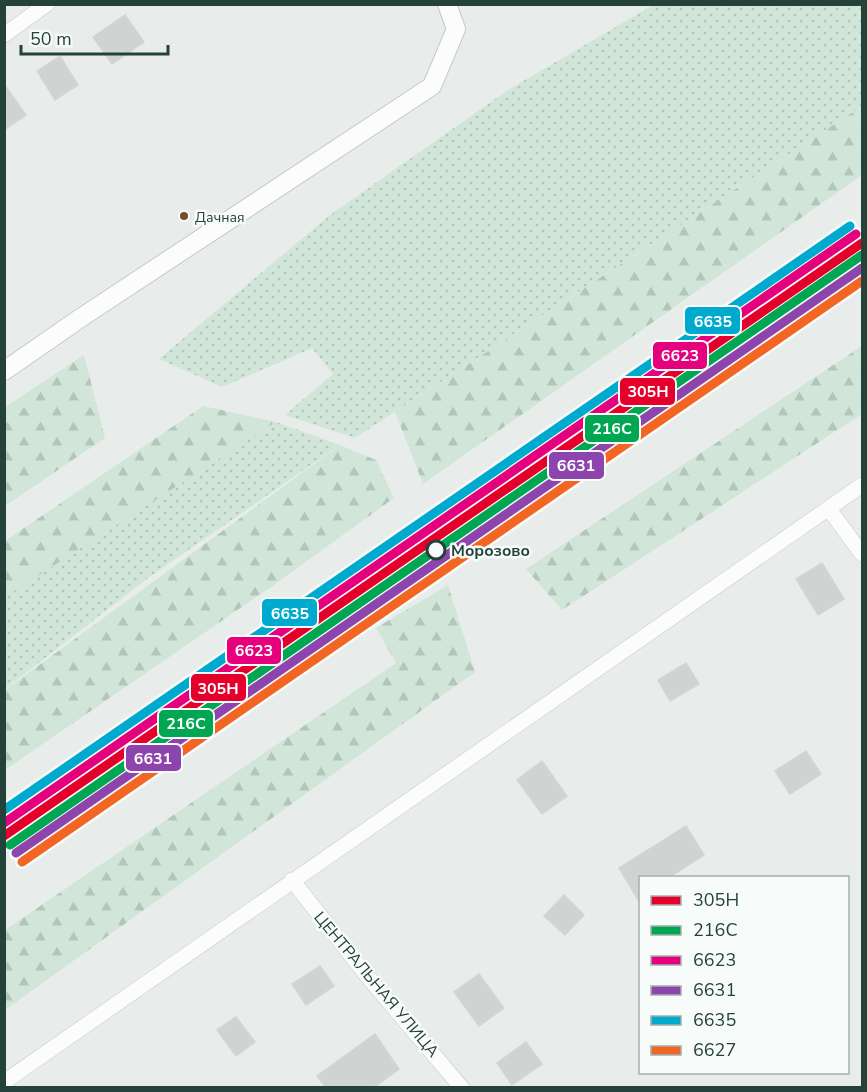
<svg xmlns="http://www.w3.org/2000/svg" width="867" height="1092" viewBox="0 0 867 1092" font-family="'Nunito Sans',sans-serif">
	<defs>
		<pattern id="forest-firs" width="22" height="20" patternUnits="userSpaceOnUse" patternTransform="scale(1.5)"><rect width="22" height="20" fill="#d1e6d8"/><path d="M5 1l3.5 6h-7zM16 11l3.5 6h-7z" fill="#b3c6ba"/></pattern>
		<pattern id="park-dots" width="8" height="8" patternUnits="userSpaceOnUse" patternTransform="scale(1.5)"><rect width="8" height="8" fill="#d1e6d8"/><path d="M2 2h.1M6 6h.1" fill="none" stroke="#b3c6ba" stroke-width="1.8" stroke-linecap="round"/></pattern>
	</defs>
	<rect width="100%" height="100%" fill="#e8edeb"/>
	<!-- forest -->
	<path fill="url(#forest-firs)" d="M862,106V175L423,484L395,412Z
		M862,346V414L562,610L526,569Z
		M84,355L105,438L5,506V407Z
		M203,406L276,422L5,605V541Z
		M340,445L376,460L394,498L278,582L5,770V690Z
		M448,585L475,672L5,1010V930L396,663L376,628Z"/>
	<!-- park -->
	<path fill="url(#park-dots)" d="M653,5H862V106L355,438L285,415L333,374L312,348L222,387L159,359L330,215L508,90Z
		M276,422L340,445L148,578L5,689V597Z"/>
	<!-- building -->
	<path fill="#cfd4d2" stroke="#d1d6d4" stroke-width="1.5" d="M125,15L144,42L112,64L93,37Z
		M60,56L78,85L55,100L37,71Z
		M4,84L26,115L4,130Z
		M822,563L844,599L818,615L796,579Z
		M686,663L699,684L670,701L658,680Z
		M806,751L821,774L790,794L775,771Z
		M542,761L567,796L542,814L517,780Z
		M686,826L704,855L668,878H640V903L619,868Z
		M564,895L584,915L565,935L544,916Z
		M320,966L334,986L306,1005L292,984Z
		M479,974L504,1008L479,1026L454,992Z
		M236,1017L255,1042L236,1056L217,1030Z
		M375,1034L399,1069L373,1088H326L317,1076Z
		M526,1042L542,1064L512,1085L497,1063Z"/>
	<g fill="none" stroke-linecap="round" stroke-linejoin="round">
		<!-- minor casing -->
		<g stroke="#c5cac8" stroke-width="16">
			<path id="minor" d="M4,35L47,4
				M829,509L862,554
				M292,880L372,982L462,1088
				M4,1082L862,485"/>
		</g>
		<!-- tertiary casing -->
		<g stroke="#c5cac8" stroke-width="20">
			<path id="tertiary" d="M4,371L82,317L432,86L456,29L447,4"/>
		</g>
		<!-- minor -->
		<use href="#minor" stroke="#fcfcfc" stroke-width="15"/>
		<!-- tertiary -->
		<use href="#tertiary" stroke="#fcfcfc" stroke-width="18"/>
		<!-- rail-1 casing -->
		<g stroke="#f7fbf9" stroke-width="14">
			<path id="rail-1" d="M4,836L862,243"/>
		</g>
		<!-- rail-2 casing -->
		<g stroke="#f7fbf9" stroke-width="14">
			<path id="rail-2" d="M10,845L862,255"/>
		</g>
		<!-- rail-3 casing -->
		<g stroke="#f7fbf9" stroke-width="14">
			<path id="rail-3" d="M4,823L856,234"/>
		</g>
		<!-- rail-4 casing -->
		<g stroke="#f7fbf9" stroke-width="14">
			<path id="rail-4" d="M16,853L862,268"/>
		</g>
		<!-- rail-5 casing -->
		<g stroke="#f7fbf9" stroke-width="14">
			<path id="rail-5" d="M4,810L850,226"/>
		</g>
		<!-- rail-6 casing -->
		<g stroke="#f7fbf9" stroke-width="14">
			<path id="rail-6" d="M22,862L862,281"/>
		</g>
		<!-- rail-1 -->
		<use href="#rail-1" stroke="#e4002b" stroke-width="9"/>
		<!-- rail-2 -->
		<use href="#rail-2" stroke="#00a651" stroke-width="9"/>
		<!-- rail-3 -->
		<use href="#rail-3" stroke="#e5007d" stroke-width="9"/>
		<!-- rail-4 -->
		<use href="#rail-4" stroke="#8e44ad" stroke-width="9"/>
		<!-- rail-5 -->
		<use href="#rail-5" stroke="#00a9ce" stroke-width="9"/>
		<!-- rail-6 -->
		<use href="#rail-6" stroke="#f26522" stroke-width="9"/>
	</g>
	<!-- markers -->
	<circle fill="#7a4b2a" stroke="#f7fbf9" stroke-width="2" cx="184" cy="216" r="5"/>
	<circle fill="#f7fbf9" stroke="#24423a" stroke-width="3" cx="436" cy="550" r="9"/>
	<g text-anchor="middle" stroke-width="5" stroke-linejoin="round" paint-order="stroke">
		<!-- bus labels -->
		<g font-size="14" fill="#24423a" stroke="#f7fbf9" text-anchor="start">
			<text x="195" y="222">Дачная</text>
		</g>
		<!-- stop labels -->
		<g font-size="16" font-weight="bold" fill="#24423a" stroke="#f7fbf9" text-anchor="start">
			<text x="451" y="556">Морозово</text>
		</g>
		<!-- street labels -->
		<g font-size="16" fill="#24423a" stroke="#f7fbf9">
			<text transform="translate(377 984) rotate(50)" y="6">ЦЕНТРАЛЬНАЯ УЛИЦА</text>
		</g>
	</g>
	<g stroke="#f7fbf9" stroke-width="2">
		<rect x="684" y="306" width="57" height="29" rx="6" fill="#00a9ce"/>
		<rect x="652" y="341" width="56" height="29" rx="6" fill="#e5007d"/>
		<rect x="619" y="377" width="57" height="29" rx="6" fill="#e4002b"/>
		<rect x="584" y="414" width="56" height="29" rx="6" fill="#00a651"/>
		<rect x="548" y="451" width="57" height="29" rx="6" fill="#8e44ad"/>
		<rect x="261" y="598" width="57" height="29" rx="6" fill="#00a9ce"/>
		<rect x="226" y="636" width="56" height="29" rx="6" fill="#e5007d"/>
		<rect x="190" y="673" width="57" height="29" rx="6" fill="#e4002b"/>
		<rect x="158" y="709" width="56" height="29" rx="6" fill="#00a651"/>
		<rect x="125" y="744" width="57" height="28" rx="6" fill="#8e44ad"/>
	</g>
	<g font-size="16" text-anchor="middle" font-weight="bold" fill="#fff">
		<text x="713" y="327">6635</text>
		<text x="680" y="361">6623</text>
		<text x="648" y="397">305Н</text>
		<text x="612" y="434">216С</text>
		<text x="576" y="471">6631</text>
		<text x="290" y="619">6635</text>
		<text x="254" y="656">6623</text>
		<text x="218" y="694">305Н</text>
		<text x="186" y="729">216С</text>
		<text x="153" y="764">6631</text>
	</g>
	<!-- border -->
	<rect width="867" height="1092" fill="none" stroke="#24423a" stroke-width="12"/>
	<!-- legend -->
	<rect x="639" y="876" width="210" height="198" fill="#f7fbf9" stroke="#a3b1ad" stroke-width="1.5"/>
	<rect x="651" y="896" width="30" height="9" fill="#e4002b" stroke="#a3b1ad" stroke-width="1.5"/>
	<text x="693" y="906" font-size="18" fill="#24423a">305Н</text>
	<rect x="651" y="926" width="30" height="9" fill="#00a651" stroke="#a3b1ad" stroke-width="1.5"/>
	<text x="693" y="936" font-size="18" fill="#24423a">216С</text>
	<rect x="651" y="956" width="30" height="9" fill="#e5007d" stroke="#a3b1ad" stroke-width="1.5"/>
	<text x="693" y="966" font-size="18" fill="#24423a">6623</text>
	<rect x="651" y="986" width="30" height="9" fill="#8e44ad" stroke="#a3b1ad" stroke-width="1.5"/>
	<text x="693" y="996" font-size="18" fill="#24423a">6631</text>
	<rect x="651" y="1016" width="30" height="9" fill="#00a9ce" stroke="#a3b1ad" stroke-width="1.5"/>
	<text x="693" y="1026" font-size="18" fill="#24423a">6635</text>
	<rect x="651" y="1046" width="30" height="9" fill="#f26522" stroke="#a3b1ad" stroke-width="1.5"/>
	<text x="693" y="1056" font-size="18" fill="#24423a">6627</text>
	<!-- scale -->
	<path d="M21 45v9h147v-9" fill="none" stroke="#24423a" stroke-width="3"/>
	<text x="30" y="45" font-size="18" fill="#24423a" stroke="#f7fbf9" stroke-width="4.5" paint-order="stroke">50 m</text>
</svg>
